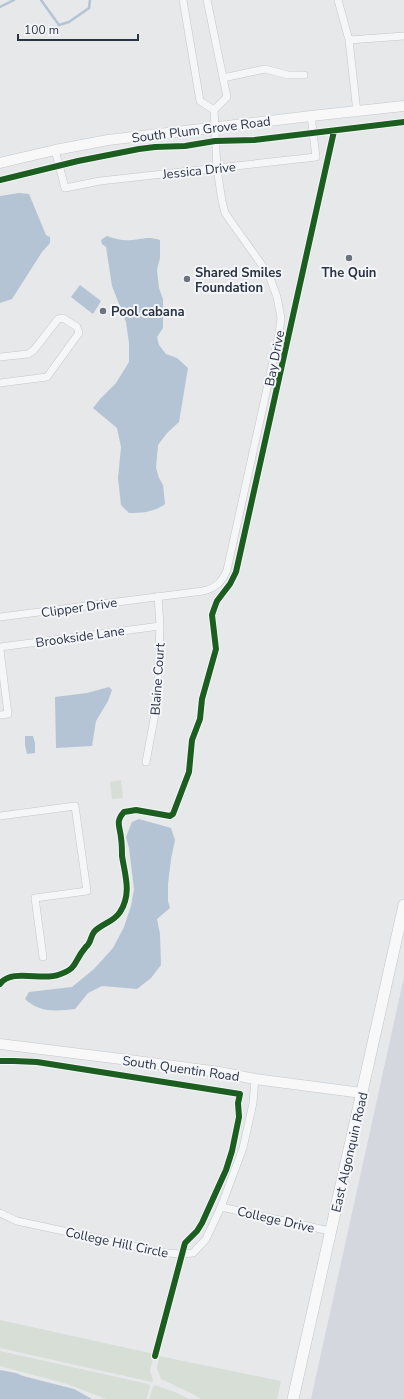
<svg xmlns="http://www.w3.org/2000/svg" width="404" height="1399" viewBox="0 0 404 1399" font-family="'Nunito Sans',sans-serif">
	<rect width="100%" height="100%" fill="#e6e8ea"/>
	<!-- built -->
	<path fill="#d4d7dd" d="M404,977V1399H311Z"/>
	<!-- green -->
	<path fill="#d6ded6" d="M121,780L123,798L112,799L110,782Z
		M0,1320L154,1354L150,1371L153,1380L152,1382L0,1348Z
		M0,1351L148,1384L150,1385V1388L146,1399H106L67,1384L0,1366Z
		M159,1356L281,1381L277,1399H201L195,1395L161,1379L157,1369Z
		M155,1385L177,1393L189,1399H149L153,1387Z"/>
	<!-- water -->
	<path fill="#b4c4d5" d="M19,193L29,194L46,235L50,237V243L42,252L12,299L0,303V196Z
		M107,236C115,239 123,241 132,240C144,239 147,236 160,240V258L157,270L159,288L163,299V328L157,337L159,345L166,354L177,358L188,368L179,422L167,433L158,445L156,468L159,478L163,485L165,504C154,512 143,513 129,513L121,505L118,478L121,447L117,428L93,408L101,398L116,383L129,362V343L126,322L112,286L106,247L102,244L101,240Z
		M80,285L101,301L93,314L71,297Z
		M109,687L112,690L108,701L96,721L92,746L56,748L55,697L87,693Z
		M25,736H33L35,743V753L27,754L25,745Z
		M139,819L171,828L175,840L171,859L168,884V901L170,908L157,919L160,934L161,965L151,978L137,989L102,986L88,993L75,1009C57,1011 39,1013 25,999L29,992L72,987L94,969L113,948L124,927L131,906L134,889L129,848L126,837L132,822Z
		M0,1370L16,1373L23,1376L74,1389L92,1399H0Z"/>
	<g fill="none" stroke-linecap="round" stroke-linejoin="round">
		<!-- stream -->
		<path stroke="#b4c4d5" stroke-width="2.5" d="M41,0L59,25L69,22L89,8L90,0
			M0,7L14,0"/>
		<!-- street casing -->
		<g stroke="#c4c6c8" stroke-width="8">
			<path id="street" d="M183,0L200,101L214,110
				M338,0L349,40L357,112
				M349,40L404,36
				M223,78L265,69L288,75H304
				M55,150L65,188L100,181L316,157L311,116
				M0,357L28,354L34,350L58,319L63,318L77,327L79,333L47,377L0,383
				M0,617L203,591C216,588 222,582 227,570L279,334L281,318L277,297L269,275L225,213L222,201L217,169L214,110L227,97L207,0
				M0,647L160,626
				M0,650L8,714L0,715
				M146,762L157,703L160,626L158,596
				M0,816L75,806L87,891L35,898L43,957
				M221,1207L330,1231
				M0,1213L17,1221L166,1253L182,1254L193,1253L206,1239L221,1207L243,1148L253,1103L255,1079"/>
		</g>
		<!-- secondary casing -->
		<g stroke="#c4c6c8" stroke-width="11">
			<path id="secondary" d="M0,163L55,150L108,140L311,116L404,106
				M0,1044L129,1060L219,1072L255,1079L362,1093"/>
		</g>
		<!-- primary casing -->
		<g stroke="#c2c5c8" stroke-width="12">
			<path id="primary" d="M293,1399L404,905"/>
		</g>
		<!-- street -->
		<use href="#street" stroke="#f5f6f7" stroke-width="7"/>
		<!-- secondary -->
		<use href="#secondary" stroke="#f8f8f8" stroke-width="10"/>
		<!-- primary -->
		<use href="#primary" stroke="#f8f8f8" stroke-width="11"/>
		<!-- cycleway casing -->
		<g stroke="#f4f6f9" stroke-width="8">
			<path id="cycleway" d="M0,180L78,161L139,149L155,147L185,146L215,141L254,140L404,122
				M0,984C11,968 42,981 58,975C79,968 73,962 85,948C87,945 87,947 89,943C91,940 91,936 94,932C101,924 114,922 120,912C132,894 125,875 122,856C122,850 122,844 121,838C120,826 115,822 124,812L136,810L170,816L173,814L189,772L192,740L200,719L202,699L216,649L212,615L214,609L217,601L230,584L236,572L334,131
				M0,1061H14L37,1062L240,1094L238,1103L239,1117L232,1151L226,1170L202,1223L197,1231L185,1243L155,1356"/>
		</g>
		<!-- cycleway -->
		<use href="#cycleway" stroke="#1b5e20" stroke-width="6"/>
	</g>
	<!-- markers -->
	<g fill="#6c737f" stroke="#f4f6f9" stroke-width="1.5">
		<circle cx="349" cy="258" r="4"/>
		<circle cx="187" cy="279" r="4"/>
		<circle cx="103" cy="311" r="4"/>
	</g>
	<g text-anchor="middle" stroke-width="4" stroke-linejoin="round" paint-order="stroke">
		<!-- street labels -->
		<g font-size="13" fill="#2b3445" stroke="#f4f6f9">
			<text transform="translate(201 129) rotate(-7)" y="5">South Plum Grove Road</text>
			<text transform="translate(199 170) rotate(-6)" y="5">Jessica Drive</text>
			<text transform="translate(274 358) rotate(-79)" y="5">Bay Drive</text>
			<text transform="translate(79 607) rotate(-8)" y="5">Clipper Drive</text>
			<text transform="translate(80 636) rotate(-8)" y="5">Brookside Lane</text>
			<text transform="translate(157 679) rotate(-86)" y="5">Blaine Court</text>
			<text transform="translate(181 1068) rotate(8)" y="5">South Quentin Road</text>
			<text transform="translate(349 1152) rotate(-77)" y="5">East Algonquin Road</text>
			<text transform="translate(276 1219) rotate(13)" y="5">College Drive</text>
			<text transform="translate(117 1242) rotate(12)" y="5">College Hill Circle</text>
		</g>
		<!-- poi labels -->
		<g font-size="13" font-weight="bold" fill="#2b3445" stroke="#f4f6f9" text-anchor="start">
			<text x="195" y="277">Shared Smiles<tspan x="195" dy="15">Foundation</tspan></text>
			<text x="349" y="277" text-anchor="middle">The Quin</text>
			<text x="111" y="316">Pool cabana</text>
		</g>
	</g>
	<!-- scale -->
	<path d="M18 34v6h120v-6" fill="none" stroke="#2b3445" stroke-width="2"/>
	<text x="24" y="34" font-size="12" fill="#2b3445" stroke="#f4f6f9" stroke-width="3" paint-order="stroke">100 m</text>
</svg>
